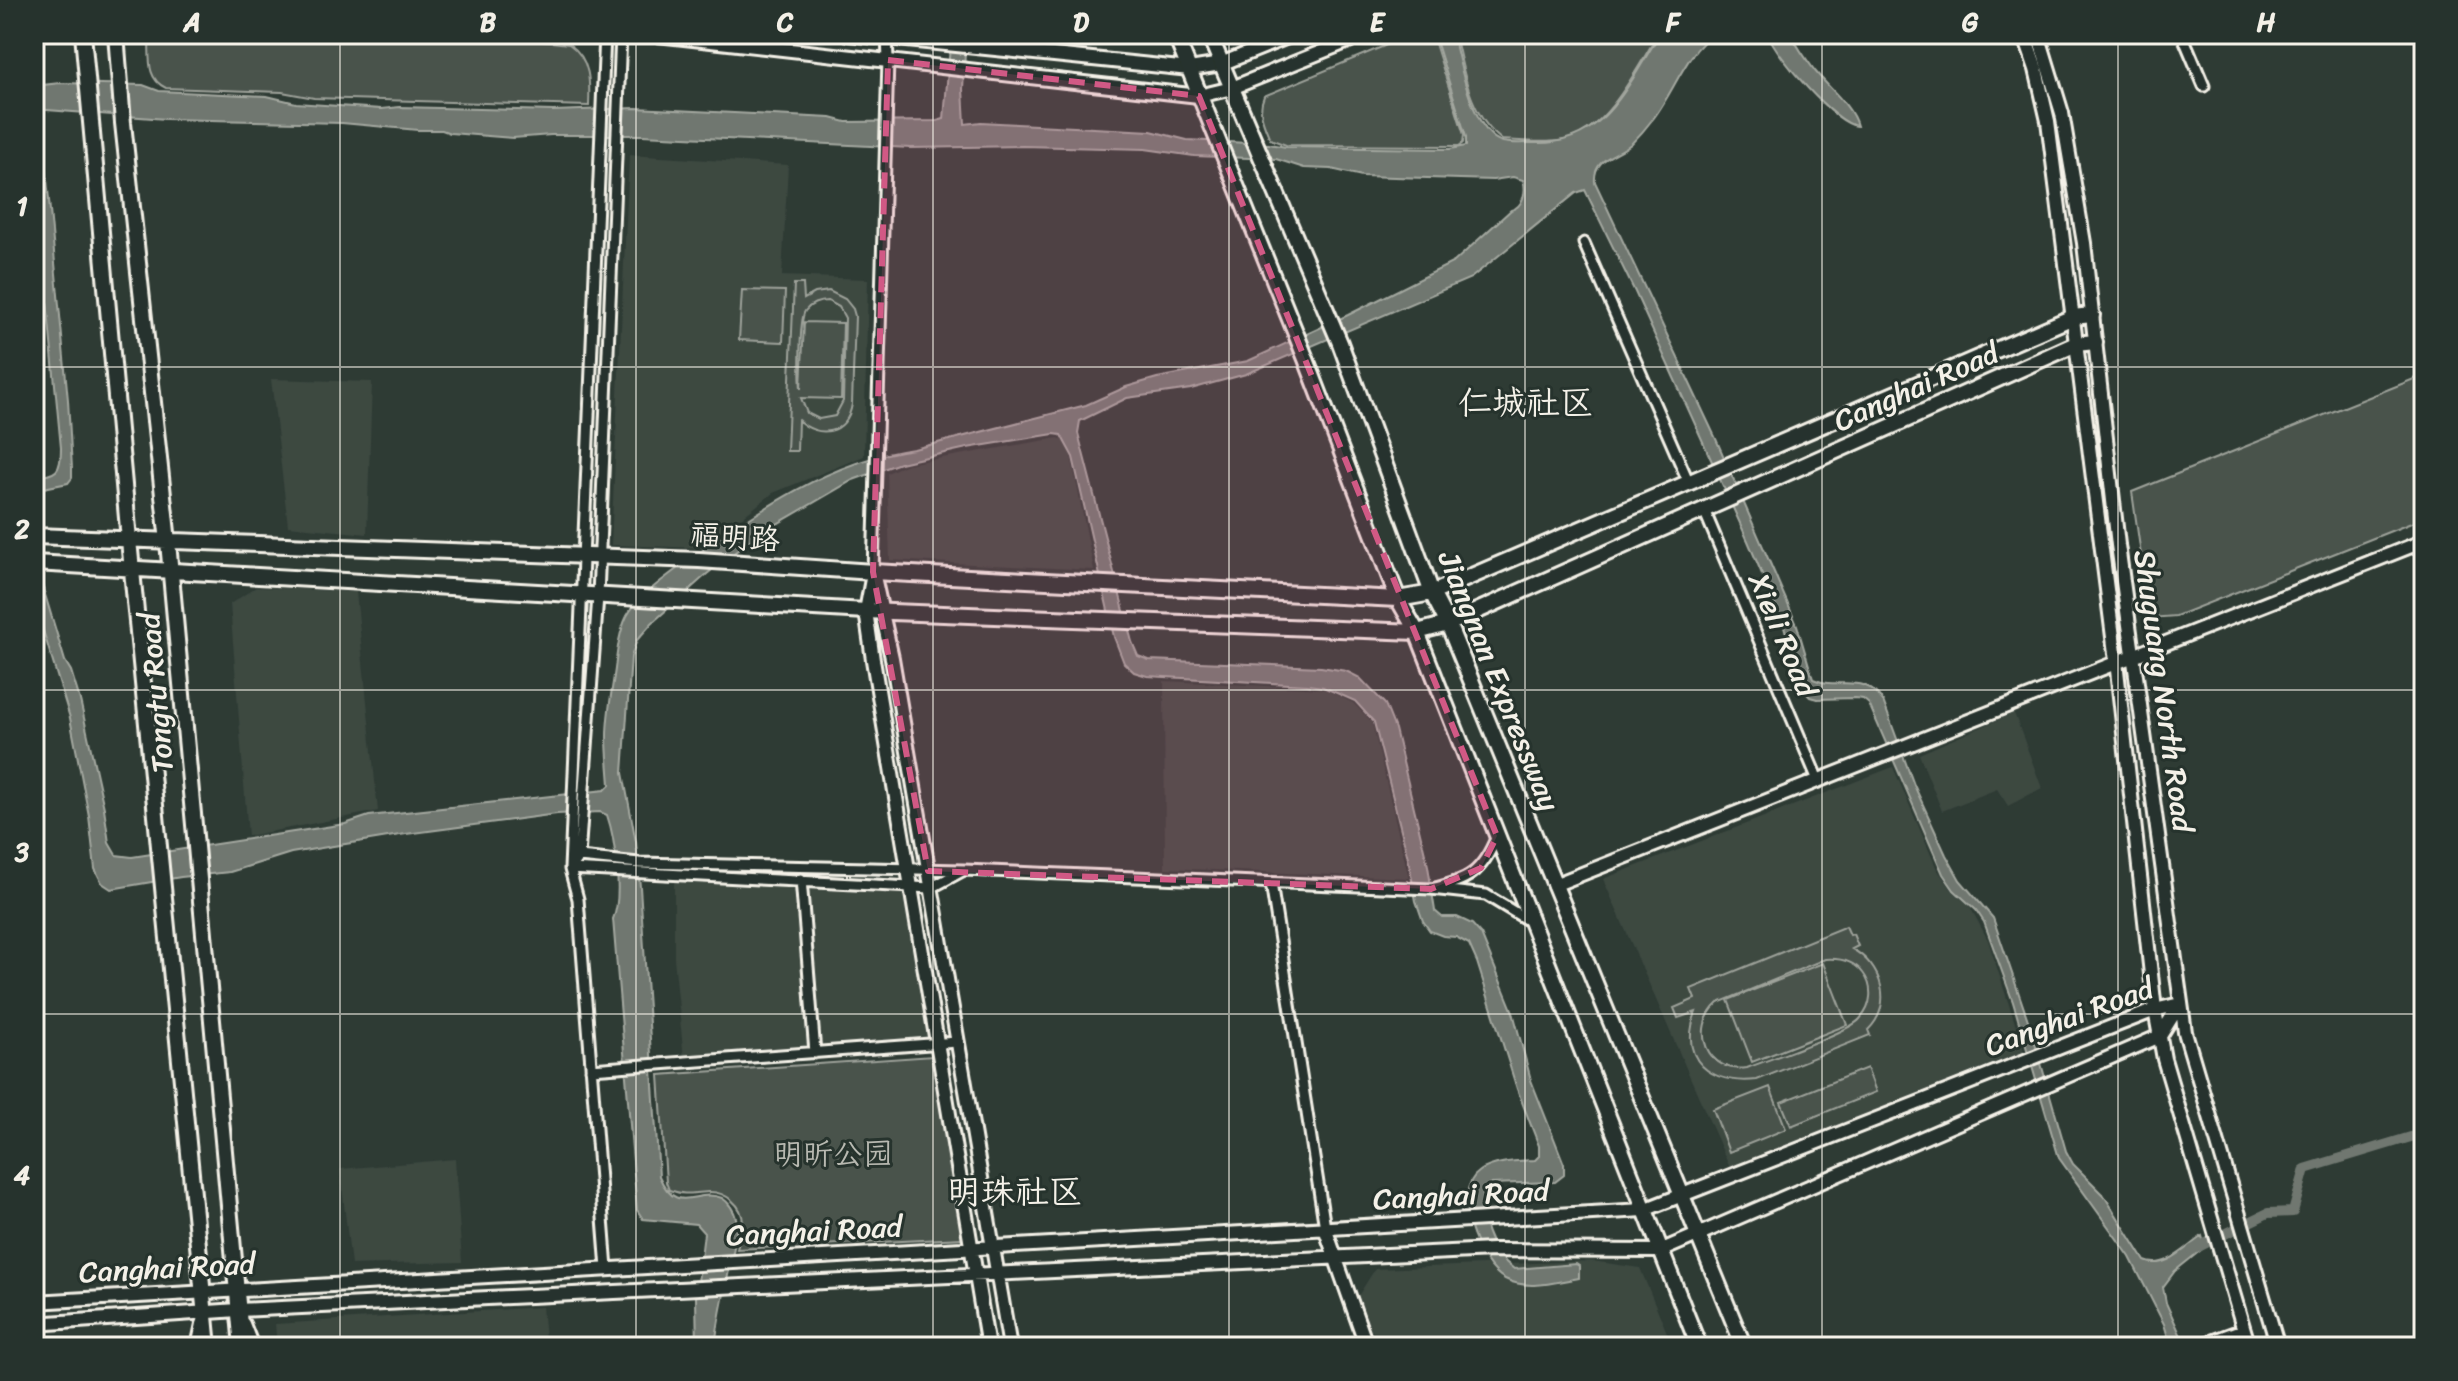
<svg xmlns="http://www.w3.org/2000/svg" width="2458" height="1381" viewBox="0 0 2458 1381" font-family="Sriracha,'LXGW WenKai TC',sans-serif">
	<rect width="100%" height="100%" fill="#2e3b34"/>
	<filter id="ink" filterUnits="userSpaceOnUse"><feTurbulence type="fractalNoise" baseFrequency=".0125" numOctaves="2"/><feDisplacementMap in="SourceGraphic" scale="16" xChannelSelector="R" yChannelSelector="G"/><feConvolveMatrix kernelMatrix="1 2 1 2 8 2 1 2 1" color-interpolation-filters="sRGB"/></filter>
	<g filter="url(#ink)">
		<!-- built -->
		<path fill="#3c4841" d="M629,155L788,165L782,276L868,279L864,456L773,493L703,548L611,545Z
			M271,379L372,382L367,534L288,526Z
			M1058,438L1068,441L1094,570L890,560L887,473L907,464Z
			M256,587L356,592L378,811L248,836L230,604Z
			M1164,681L1324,689L1353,703L1372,722L1409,878L1165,868Z
			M2014,713L2042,788L2008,806L1997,789L1942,811L1919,754Z
			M1893,767L1937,869L1952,890L1969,905L1988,940L2024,1051L1730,1168L1603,879Z
			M674,879L800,884L812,1051L684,1059L674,958Z
			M805,885L907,891L934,1041L819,1050Z
			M455,1159L462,1262L351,1265L340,1169Z
			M1592,1261L1640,1268L1673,1347H1378L1358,1296L1375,1269Z
			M542,1307L546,1347H277L275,1324Z"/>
		<!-- green -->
		<path fill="#48524c" stroke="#9ea29a" stroke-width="2" fill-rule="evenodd" d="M151,34H479L569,44C591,59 590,83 589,106L314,98L282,92L166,88C146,79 150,58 149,39Z
			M1413,34H1432L1464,135L1463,143L1459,146L1286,145L1270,139C1264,124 1257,112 1264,96Z
			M1455,34H1658C1638,67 1606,132 1565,140C1545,144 1522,141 1502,140C1469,115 1464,72 1455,34Z
			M794,284H803L804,299L815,293L829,291L845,299L853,309L855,316L852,404C847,435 818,439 798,420L797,451H787ZM828,301L839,307L845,318L843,401L835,416L819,419L807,413L801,398L841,399L843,323L804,322L801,389C800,376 799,321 805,311C811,303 819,301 828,301Z
			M742,290L785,291L783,342L739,340Z
			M2424,375V518L2176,616L2150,618L2132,492Z
			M1846,926L1850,935L1853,934L1858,946L1852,949C1882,965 1894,1005 1868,1030L1870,1035L1757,1080C1711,1085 1678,1061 1696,1012L1678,1018L1674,1008L1695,999L1691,989ZM1825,959C1840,958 1854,961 1863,973C1874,987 1872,1006 1860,1019C1848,1033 1769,1059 1747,1068C1707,1074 1689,1029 1718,1003Z
			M1823,963L1847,1025L1752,1062L1728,1000Z
			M933,1056L963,1238L737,1249C739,1241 743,1231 743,1223C743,1205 725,1191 708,1192C689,1193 688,1196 669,1190L666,1182L659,1075Z
			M1867,1068L1876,1092L1791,1126L1781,1102Z
			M1770,1087L1786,1129L1729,1152L1713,1109Z"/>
		<!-- water -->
		<path fill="#6f7770" stroke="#a4a8a0" stroke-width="2" d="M951,34H966L963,89L965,124L981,122L1151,131L1187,140L1269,144L1286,147L1450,149L1466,146V137L1434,34H1453C1459,60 1473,135 1503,142C1513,144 1524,143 1534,143C1605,146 1627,85 1660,34H1714C1687,50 1672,96 1652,120C1646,128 1638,137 1631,144C1616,156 1593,158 1595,182L1716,439L1797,625L1813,679C1840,691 1861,671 1883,701L1914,785L1946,855L1960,880L1993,918L2032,1032L2066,1151L2073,1164L2103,1194L2145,1261C2165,1270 2185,1248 2202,1236L2205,1247L2175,1271L2163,1287L2166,1303L2186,1347H2171L2164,1324L2130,1257L2059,1158L2013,1002L1984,922L1976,910L1954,890L1943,874L1869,704L1863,699L1855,698L1817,699L1810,697L1804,691L1799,681L1784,626L1748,541L1635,292L1585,190L1576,193L1471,278L1246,374L1191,389L1127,398L1080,421L1078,433L1132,642L1138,656L1149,660L1321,667L1346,671L1360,678L1385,704L1395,729L1428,866L1435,911L1442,917H1457L1472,924L1481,934L1513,1012L1531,1080L1564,1164V1175L1555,1182L1490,1184L1484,1188C1478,1216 1490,1252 1514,1269L1576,1264L1579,1266V1278C1555,1282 1528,1291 1505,1279C1478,1265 1449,1192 1480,1171C1494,1161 1518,1161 1535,1160L1539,1156V1146L1517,1089L1477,962L1469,944L1456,937L1443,936L1430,931L1423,921L1416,901L1408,858L1374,722L1355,701L1323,687L1307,685L1147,676L1134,672L1124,663L1114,637L1073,457L1061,435L1054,434L967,448L900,463L853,480L753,538L707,574L652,623L637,640L631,657L623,773L636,842L640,887L659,1176C677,1218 696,1187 722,1198C729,1202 734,1211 736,1218C738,1233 734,1247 731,1261C725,1290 718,1318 715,1347H697L696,1298L704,1233L696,1224L643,1219L637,1210L613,919C623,897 615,838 607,815L600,812L557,814L406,834L291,853L230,872L181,877L111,889L102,883L95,869L89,816L70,718L34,601V558L65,661L71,671L80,700L104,808L109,843L116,855L132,857L345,824L369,816L605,790L610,785C609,769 607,752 607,736C607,714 612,691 615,669C617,652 619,632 627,616C637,597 669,575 686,562C754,514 829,460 914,449L1086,405L1126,387L1157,378L1248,361L1348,315L1454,262L1511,210C1523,207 1527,191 1523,180L1513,177L1493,180L1362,176L1331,169L1304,168L1276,159L1194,156L1145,149L1023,146L911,148L642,135H551L513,138L450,133L442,130H418L342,123L166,119L34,109V86L60,83L143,85L159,91L267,96L296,103L381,109L400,107L553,111L636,108L831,118L846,122L937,121L944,119Z
			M1768,34H1791C1798,48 1806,59 1815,71C1828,87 1852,106 1857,126C1835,124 1776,56 1768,34Z
			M34,133L43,142L45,158L68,400L72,468V478L68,483L34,490V477C57,474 61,473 61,448L34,163Z"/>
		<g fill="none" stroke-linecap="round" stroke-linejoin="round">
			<!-- canal -->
			<path stroke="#6f7770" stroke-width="10" d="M2192,1250L2268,1213L2293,1212L2305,1169L2424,1133"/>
			<!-- street casing -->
			<g stroke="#f4f1e8" stroke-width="15">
				<path id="street" d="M605,34L570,869L931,888L964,870
					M2182,34L2204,86
					M1584,243L1689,483
					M1704,510L1818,780
					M873,572L888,60L887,34
					M1497,836C1482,873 1469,880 1431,889L1486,895L1529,921
					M579,857L639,863L964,870L1431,889
					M801,879L815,1053
					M1271,883L1325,1228
					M591,1069L957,1042
					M607,1269L578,899L570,869L579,857L598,596L621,34"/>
			</g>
			<!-- secondary casing -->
			<g stroke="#f4f1e8" stroke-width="18">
				<path id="secondary" d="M648,34L1199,96L1232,88L1366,34
					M848,34L1190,69L1221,64L1295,34
					M2024,34L2036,69L2048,121L2116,661L2155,1010L2164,1059L2249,1347
					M2038,34L2062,113L2084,243L2118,545L2185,1032L2278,1347
					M873,572L892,658L1010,1347
					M872,579L866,611L873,660L988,1347
					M1554,885L2424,541
					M1325,1228L1367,1347
					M34,1302L1644,1210L2155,1010L2180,1004
					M34,1324L238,1310L1493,1250L1660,1251L2160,1036L2180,1004
					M243,1324L252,1347
					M198,1347L203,1324
					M2198,1347L2244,1330"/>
			</g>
			<!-- primary casing -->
			<g stroke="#f4f1e8" stroke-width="20">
				<path id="primary" d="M83,34L129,540L208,1347
					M116,34L123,123L168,542L242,1347
					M1175,34L1306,359L1398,599L1417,632L1699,1347
					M1209,34L1340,343L1432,593L1448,624L1744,1347
					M34,536L699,560L873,572L1398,599L1432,593L1458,582L2073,317L2092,315
					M34,563L866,611L1417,632L1448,624L2076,344L2095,342"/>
			</g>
			<!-- street -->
			<use href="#street" stroke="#26332d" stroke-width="9"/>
			<!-- secondary -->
			<use href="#secondary" stroke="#26332d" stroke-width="12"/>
			<!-- primary -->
			<use href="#primary" stroke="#26332d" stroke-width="14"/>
		</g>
	</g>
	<!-- marked area -->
	<path fill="#d15985" fill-opacity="0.2" stroke="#d15985" stroke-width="6" stroke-dasharray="16 10" stroke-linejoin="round" d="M888,60L1199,96L1497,836L1481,868L1431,889L928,871L873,572Z"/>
	<!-- grid -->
	<path fill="none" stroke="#f4f1e8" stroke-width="2" stroke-opacity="0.55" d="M340,34V1347M636,34V1347M933,34V1347M1229,34V1347M1525,34V1347M1822,34V1347M2118,34V1347M34,367H2424M34,690H2424M34,1014H2424"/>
	<g text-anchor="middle" stroke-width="6" stroke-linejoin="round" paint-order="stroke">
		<!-- street labels -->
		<g font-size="30" fill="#f4f1e8" stroke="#26332d">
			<text transform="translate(1916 387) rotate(-24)" y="10">Canghai Road</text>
			<text transform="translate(735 537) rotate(4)" y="10">福明路</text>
			<text transform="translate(1783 635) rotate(67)" y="10">Xieli Road</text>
			<text transform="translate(1499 681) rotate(68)" y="10">Jiangnan Expressway</text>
			<text transform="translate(2164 691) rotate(82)" y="10">Shuguang North Road</text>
			<text transform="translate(156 693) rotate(-95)" y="10">Tongtu Road</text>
			<text transform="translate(2069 1017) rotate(-20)" y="10">Canghai Road</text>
			<text transform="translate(1461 1195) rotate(-3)" y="10">Canghai Road</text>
			<text transform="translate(814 1231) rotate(-3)" y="10">Canghai Road</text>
			<text transform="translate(167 1268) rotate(-3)" y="10">Canghai Road</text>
		</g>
		<!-- park labels -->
		<g font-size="30" fill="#b8b9b1" stroke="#26332d">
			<text x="833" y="1164">明昕公园</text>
		</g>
		<!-- quarter labels -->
		<g font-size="34" fill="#f4f1e8" stroke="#26332d">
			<text x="1526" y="414">仁城社区</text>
			<text x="1015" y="1203">明珠社区</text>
		</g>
	</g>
	<!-- margin -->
	<rect width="2458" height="1381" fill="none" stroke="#26332d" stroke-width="88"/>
	<rect x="44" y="44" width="2370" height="1293" fill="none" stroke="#f4f1e8" stroke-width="3"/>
	<g font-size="26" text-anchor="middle" font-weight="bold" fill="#f4f1e8">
		<text x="192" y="31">A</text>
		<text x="488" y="31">B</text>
		<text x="785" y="31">C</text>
		<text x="1081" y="31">D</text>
		<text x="1377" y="31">E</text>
		<text x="1673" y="31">F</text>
		<text x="1970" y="31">G</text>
		<text x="2266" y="31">H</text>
		<text x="22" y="215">1</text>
		<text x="22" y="538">2</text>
		<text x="22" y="861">3</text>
		<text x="22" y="1184">4</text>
	</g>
</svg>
